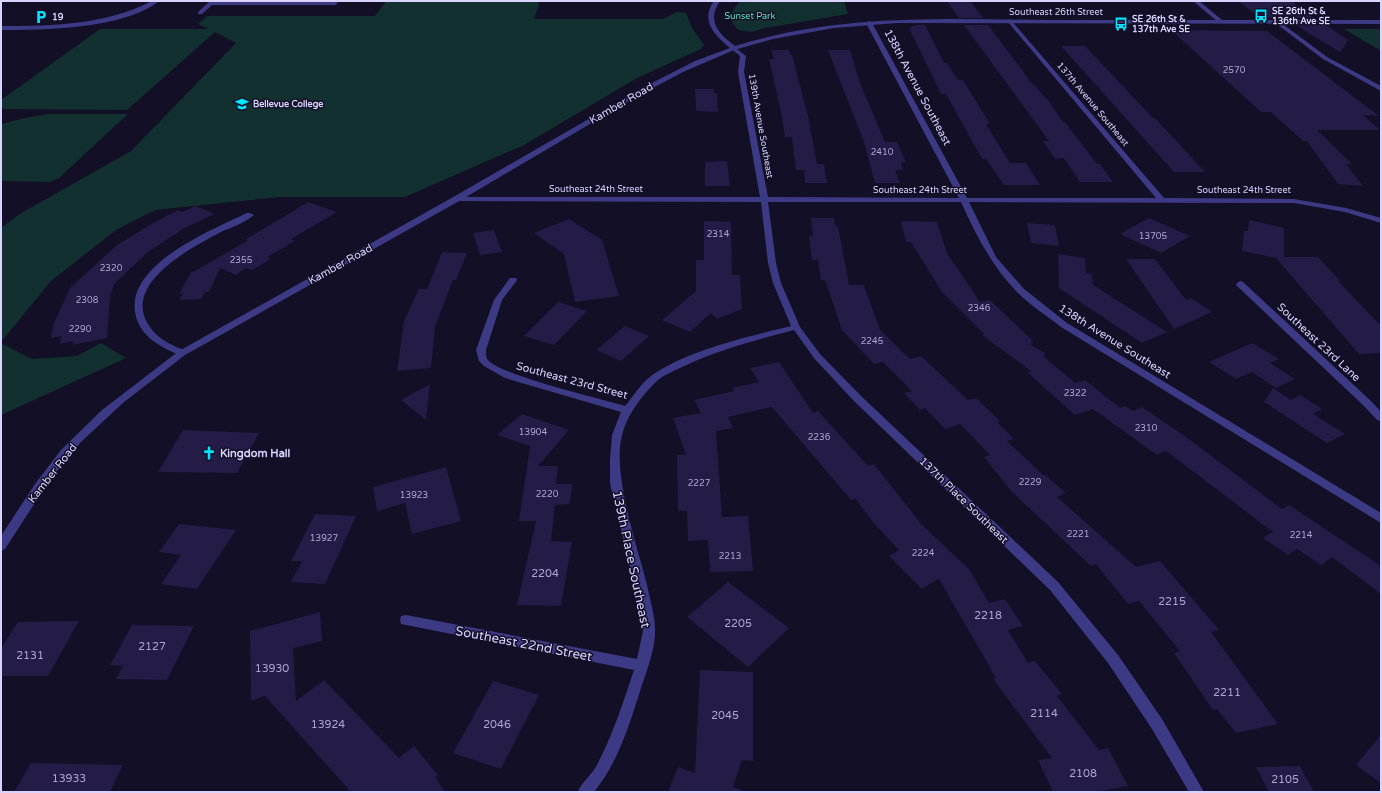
<svg xmlns="http://www.w3.org/2000/svg" width="1382" height="793" viewBox="0 0 1382 793" font-family="'Varela Round',sans-serif">
	<rect width="100%" height="100%" fill="#130f26"/>
	<!-- green -->
	<path fill="#12302f" d="M386,1H540L534,19H663L677,12L686,13L692,28L704,45L701,49L637,78L524,145L405,197H279L155,210L116,230L51,281L1,342V228L18,215L131,151L236,43L215,32L127,110L1,109V100L100,29H208L198,24L207,16H375Z
		M740,1H844L848,14L765,28L752,32L738,30L732,22L731,13Z
		M1344,29H1381V51Z
		M49,114H128L59,178L50,182L1,181V124L25,118Z
		M1,343L32,359L77,356L101,343L126,358L1,415Z"/>
	<!-- building -->
	<path fill="#241b47" d="M947,1H970L983,18H959Z
		M1238,1H1291L1315,18H1283L1280,17L1279,18H1260Z
		M916,25H925L944,63H947L958,80H963L990,124H986L1010,163H1026L1040,185H1004L986,159H982L946,94H941L909,28Z
		M964,25H988L1031,82L1048,100L1063,122H1065L1097,164H1100L1113,182H1080L1064,158L1055,159L1043,141H1049Z
		M1295,25H1326L1348,40L1340,52Z
		M1171,30L1267,31L1379,116L1363,115L1380,130H1317L1352,164H1346L1363,186L1338,184L1307,141H1303L1271,112H1261Z
		M1061,46H1085L1153,118H1155L1205,172H1174Z
		M771,50H789L790,55H792L808,116L817,164H824L827,183H805L804,170H796L792,137H785L781,112L769,59H774Z
		M828,50H850L860,83L885,142H897L906,162H901L903,170H895L900,183H875L864,142Z
		M695,89H714V93H717L718,112L696,111Z
		M727,161L730,186H705V162Z
		M308,202L337,212L291,239L295,241L267,257L271,259L252,270L246,268L236,275L220,268L209,292H205L201,299L179,300L183,293L179,294L191,272H193L247,241L245,240Z
		M195,206L215,214L185,228L149,251L115,283L110,296L107,338L73,345V341L60,344L61,336L51,338L53,325L70,288L117,245L155,222L178,210L182,212Z
		M811,218H834L835,226H838L849,285H864L880,330L910,359L921,356L968,400L976,398L1000,421L997,422L1014,439L1007,441L1043,475H1045L1066,493L1057,497L1136,567L1160,561L1219,630L1211,632L1278,724L1236,733L1217,709L1213,710L1174,653L1180,651L1139,601L1128,604L1096,564L1091,566L1012,492L984,457L990,455L960,424L945,429L925,408L920,410L904,393L912,391L883,362L874,364L842,330L825,280H821L818,260H812L809,236H813Z
		M1149,218L1190,236L1161,253L1120,234Z
		M569,219L602,240L619,296L575,302L564,254L534,233Z
		M1249,220L1284,228V257H1318L1340,281H1338L1381,326V353L1359,354L1276,258L1242,251L1244,231H1248Z
		M704,221L731,222L732,275H740L742,309L717,319L711,313L690,332L662,320L696,291V260H704Z
		M901,221L937,222L947,253L980,302L990,300L1034,342L1030,344L1046,354L1043,356L1075,383L1085,380L1120,408L1125,406L1133,411L1142,407L1189,439L1282,509L1289,505L1381,566V594L1332,557L1321,565L1297,549L1288,555L1263,538L1273,532L1166,451L1157,455L1093,409L1075,415L1027,372L1031,371L982,335L984,334L942,292L911,242H906Z
		M1027,223L1055,225L1059,246L1031,243Z
		M494,230L502,252L480,255L473,233Z
		M442,252L467,253L456,280H453L435,327L431,368L397,371L404,321L419,289H427Z
		M1058,254L1085,258L1086,273L1092,274L1093,285L1167,332L1142,343L1059,288Z
		M1126,259H1155L1186,300L1191,298L1212,312L1174,329Z
		M558,302L587,311L554,345L524,336Z
		M625,326L649,336L621,361L596,350Z
		M1252,343L1279,359L1270,363L1295,379L1276,388L1252,372L1236,379L1209,362Z
		M779,362L813,413L818,411L868,466L874,464L922,525L969,569L989,603L1005,599L1023,626L1008,630L1028,663L1035,661L1062,694L1057,696L1099,750L1108,748L1128,786L1095,792H1053L1038,760L1052,758L993,679L996,678L939,579L922,589L889,556L899,550L872,521L856,499L851,500L772,407L728,417L733,428L716,431L722,517L748,516L753,571L710,572L708,540L688,541L687,511H678L677,455H686L673,418L701,413L694,400L734,391L732,388L759,382L750,368Z
		M430,384L426,420L401,400Z
		M1273,388L1291,400L1300,395L1322,409L1313,414L1345,434L1327,443L1264,402Z
		M522,414L569,430L538,466H558L556,484H572L570,504L555,505L551,541L572,542L561,606L517,605L536,521H519L530,446L497,435Z
		M183,430L259,433L237,473L158,472Z
		M446,467L461,521L412,534L405,503L377,511L373,487Z
		M315,514L356,516L325,584L291,582L302,561H291Z
		M179,524L236,530L197,589L161,584L181,555L159,552Z
		M728,582L789,628L748,667L687,617Z
		M320,612L322,641L293,648L296,701L324,680L399,758L414,746L438,775L435,777L445,792H351L265,696L251,701L250,631Z
		M79,621L48,676H1V648L18,622Z
		M132,625L194,626L167,680L116,679L123,666L110,665Z
		M700,670L753,672V761L742,760L733,787L741,790L740,792H668L678,767L695,773Z
		M493,681L539,695L501,769L453,753Z
		M1381,735V783L1356,765Z
		M31,763L123,765L110,792H14Z
		M1300,766L1314,792H1269L1256,767Z"/>
	<g fill="none" stroke-linecap="round" stroke-linejoin="round">
		<!-- minor -->
		<path fill="#3d3a85" fill-rule="evenodd" d="M152,1H159C124,29 44,30 1,30V26C53,26 105,25 152,1Z
			M210,1H335L338,3L335,5H212L202,14H198V12Z
			M1193,1H1199L1222,20V22H1218Z
			M1010,19L1164,198L1294,199L1346,208L1381,218V223L1345,212L1294,203L969,202L996,257L1024,289L1067,323L1381,513V523L1061,327C1047,316 1030,305 1018,293C992,267 976,235 961,202H768L776,263L781,283L800,327L820,354L861,396L1058,582L1118,655L1162,719L1204,792H1189L1152,729L1108,663L1050,590L853,400L814,358L794,330C756,340 718,350 682,367C674,371 663,375 656,382C641,396 627,415 622,435C612,474 637,545 647,585C650,600 655,615 655,630C656,645 647,671 642,685C630,723 619,761 594,792H578C582,781 592,775 597,765C613,734 623,703 634,670L406,625L401,624L400,620L401,616L406,615L637,659L643,631L640,609L610,483V459L612,435L621,412L505,378L484,366L479,361L476,350L494,300L510,278H516L517,280L502,300L486,350C486,353 486,357 487,359C498,375 602,399 625,406C633,397 641,383 651,376C687,350 747,337 791,326L773,283L768,263L761,202L456,201L452,199L456,197H760L738,72L740,56L730,48L733,46L746,56L744,72L768,197L959,198L866,23L869,21L872,23L967,198H1156L1008,22V20Z
			M1276,19L1327,57L1381,86V91L1323,59L1274,22L1273,21Z
			M247,213H250L254,215C245,223 229,228 219,233C189,249 120,285 150,327C156,336 164,341 174,346C178,348 184,349 187,353L182,356L179,355C159,346 139,336 135,312C128,263 212,230 247,213Z
			M1240,281L1243,282L1372,402L1381,412V421L1377,420L1364,406L1237,286L1236,284Z"/>
		<!-- tertiary -->
		<path fill="#3d3a85" fill-rule="evenodd" d="M714,1H720C706,21 719,34 735,46C838,14 941,19 1048,20C1159,20 1270,20 1381,20V24L897,23L834,28L773,39L734,50L683,72L634,98L461,200L185,355L124,402L82,441L51,478L5,549L1,551V536L35,484L61,450L102,410L179,351L455,196L646,86L695,61L730,48C714,35 700,20 714,1Z"/>
	</g>
	<!-- icons -->
	<defs>
		<g id="bus-bare" transform="scale(1.08)"><path d="M-5-6H5V4H4V6H2V4H-2V6H-4V4H-5ZM-3.5-4V0h7V-4ZM-3.5 1.2v1.5H-2V1.2ZM2 1.2v1.5H3.5V1.2Z" fill="#00e5ff" stroke="#130f26" stroke-width="2.5" paint-order="stroke"/></g>
		<g id="parking-bare" transform="scale(1.08)"><path d="M-3.5-5.5H1a3.5 3.5 0 0 1 0 7H-1V5.5H-3.5ZM-1-3.4V-.6H.8a1.4 1.4 0 0 0 0-2.8Z" fill="#00e5ff" stroke="#130f26" stroke-width="2.5" paint-order="stroke"/></g>
		<g id="university-bare" transform="scale(1.08)"><path d="M0-5L7-2L0 1L-7-2ZM-4 1L0 2.5L4 1V4Q0 6-4 4Z" fill="#00e5ff" stroke="#130f26" stroke-width="2.5" paint-order="stroke"/></g>
		<g id="church-bare" transform="scale(1.08)"><path d="M-1.2-6h2.4v3.5h3.3v2.4h-3.3V6h-2.4V-.1h-3.3v-2.4h3.3Z" fill="#00e5ff" stroke="#130f26" stroke-width="2.5" paint-order="stroke"/></g>
	</defs>
	<g fill-rule="evenodd">
		<use href="#bus-bare" x="1261" y="16"/>
		<use href="#parking-bare" x="41" y="17"/>
		<use href="#bus-bare" x="1121" y="24"/>
		<use href="#university-bare" x="242" y="104"/>
		<use href="#church-bare" x="209" y="453"/>
	</g>
	<g text-anchor="middle" stroke-width="3" stroke-linejoin="round" paint-order="stroke">
		<!-- far-poi labels -->
		<g font-size="9" font-weight="bold" fill="#d9d4ff" stroke="#130f26" text-anchor="start">
			<text x="1272" y="14">SE 26th St &amp;<tspan x="1272" dy="10">136th Ave SE</tspan></text>
			<text x="52" y="20">19</text>
			<text x="1132" y="22">SE 26th St &amp;<tspan x="1132" dy="10">137th Ave SE</tspan></text>
			<text x="253" y="107">Bellevue College</text>
		</g>
		<!-- far-street labels -->
		<g font-size="9" fill="#d9d4ff" stroke="#130f26">
			<text x="1056" y="15">Southeast 26th Street</text>
			<text transform="translate(1093 104) rotate(50)" y="3">137th Avenue Southeast</text>
			<text transform="translate(761 126) rotate(80)" y="3">139th Avenue Southeast</text>
			<text x="596" y="192">Southeast 24th Street</text>
			<text x="920" y="193">Southeast 24th Street</text>
			<text x="1244" y="193">Southeast 24th Street</text>
		</g>
		<!-- far-park labels -->
		<g font-size="9" fill="#5fe0c0" stroke="#130f26">
			<text x="750" y="19">Sunset Park</text>
		</g>
		<!-- number labels -->
		<g font-size="9" fill="#aca6d1">
			<text x="1234" y="73">2570</text>
			<text x="882" y="155">2410</text>
			<text x="718" y="237">2314</text>
			<text x="1153" y="239">13705</text>
			<text x="241" y="263">2355</text>
			<text x="111" y="271">2320</text>
			<text x="87" y="303">2308</text>
			<text x="979" y="311">2346</text>
			<text x="80" y="332">2290</text>
			<text x="872" y="344">2245</text>
			<text x="1075" y="396">2322</text>
			<text x="1146" y="431">2310</text>
			<text x="533" y="435">13904</text>
			<text x="819" y="440">2236</text>
			<text x="1030" y="485">2229</text>
			<text x="699" y="486">2227</text>
			<text x="547" y="497">2220</text>
			<text x="414" y="498">13923</text>
			<text x="1078" y="537">2221</text>
			<text x="1301" y="538">2214</text>
			<text x="324" y="541">13927</text>
			<text x="923" y="556">2224</text>
			<text x="730" y="559">2213</text>
		</g>
		<!-- street labels -->
		<g font-size="11" fill="#d9d4ff" stroke="#130f26">
			<text transform="translate(918 87) rotate(62)" y="4">138th Avenue Southeast</text>
			<text transform="translate(621 103) rotate(-30)" y="4">Kamber Road</text>
			<text transform="translate(340 264) rotate(-29)" y="4">Kamber Road</text>
			<text transform="translate(1115 341) rotate(32)" y="4">138th Avenue Southeast</text>
			<text transform="translate(1319 342) rotate(43)" y="4">Southeast 23rd Lane</text>
			<text transform="translate(572 380) rotate(15)" y="4">Southeast 23rd Street</text>
			<text transform="translate(52 473) rotate(-52)" y="4">Kamber Road</text>
			<text transform="translate(964 500) rotate(44)" y="4">137th Place Southeast</text>
		</g>
		<!-- poi labels -->
		<g font-size="11" font-weight="bold" fill="#d9d4ff" stroke="#130f26" text-anchor="start">
			<text x="220" y="457">Kingdom Hall</text>
		</g>
		<!-- near-number labels -->
		<g font-size="11" fill="#aca6d1">
			<text x="545" y="577">2204</text>
			<text x="1172" y="605">2215</text>
			<text x="988" y="619">2218</text>
			<text x="738" y="627">2205</text>
			<text x="152" y="650">2127</text>
			<text x="30" y="659">2131</text>
			<text x="272" y="672">13930</text>
			<text x="1227" y="696">2211</text>
			<text x="1044" y="717">2114</text>
			<text x="725" y="719">2045</text>
			<text x="328" y="728">13924</text>
			<text x="497" y="728">2046</text>
			<text x="1083" y="777">2108</text>
			<text x="69" y="782">13933</text>
			<text x="1285" y="783">2105</text>
		</g>
		<!-- near-street labels -->
		<g font-size="13" fill="#d9d4ff" stroke="#130f26">
			<text transform="translate(632 559) rotate(78)" y="5">139th Place Southeast</text>
			<text transform="translate(524 643) rotate(11)" y="5">Southeast 22nd Street</text>
		</g>
	</g>
	<!-- border -->
	<rect width="1382" height="793" fill="none" stroke="#d9d4ff" stroke-width="4"/>
</svg>
